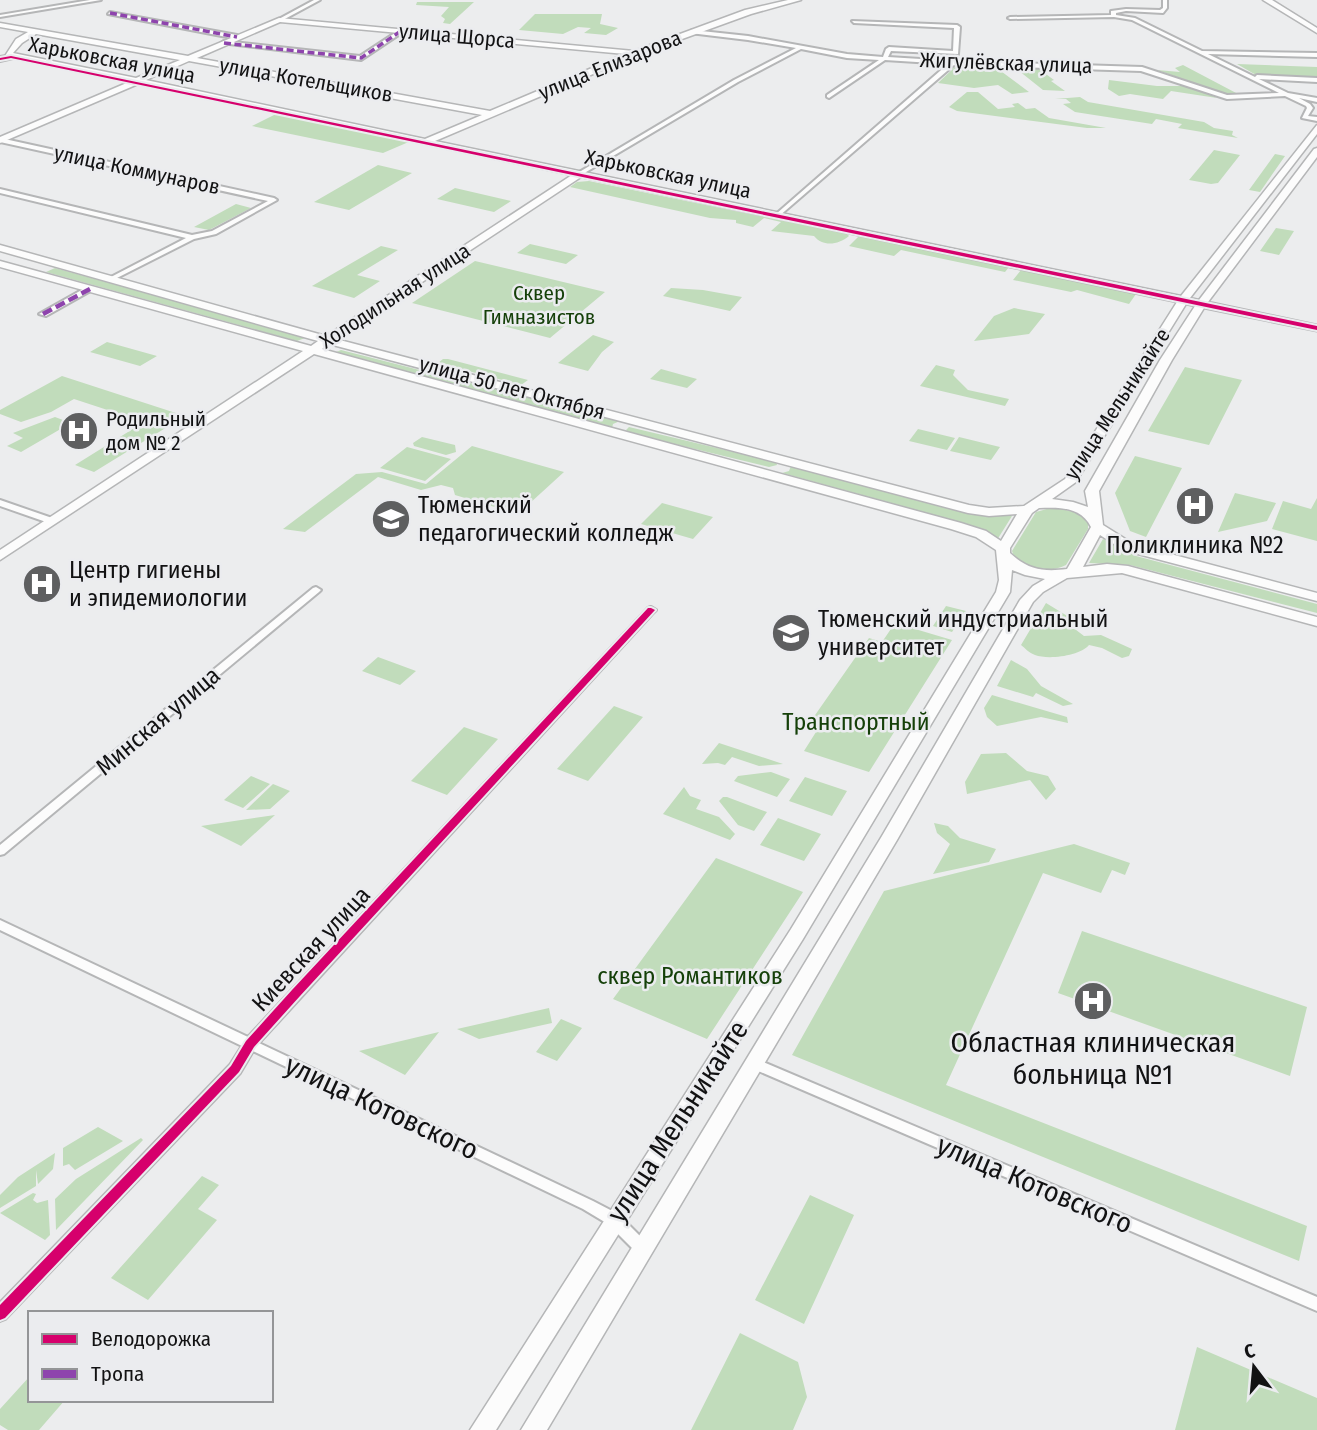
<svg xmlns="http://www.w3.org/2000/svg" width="1317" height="1430" viewBox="0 0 1317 1430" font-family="'Fira Sans Condensed',sans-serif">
	<rect width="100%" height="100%" fill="#ecedee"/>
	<!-- green -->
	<path fill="#c1dcbb" d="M417,2H474L450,24L443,23L445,19L441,16L449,7L416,5Z
		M535,14H602L600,24L618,28L606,35L584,33L591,28L578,27L563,34L519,30Z
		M958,64L994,66L1029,92L1012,94L998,85L974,88L938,83Z
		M1237,64L1317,67V78L1256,75Z
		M1183,65L1238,94L1224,93L1157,70L1180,72L1175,68Z
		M1035,66L1054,80L1051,81L1065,91L1043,90L1014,67Z
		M1109,80L1157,86H1190L1217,98L1171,91L1163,99L1130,94L1119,96L1108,89Z
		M967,92H978L998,109L1015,107L1012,104L1018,103L1026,109L1035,108L1049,118L1106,128H1087L957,111L949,107Z
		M1080,97L1088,102L1204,122L1214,128L1233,131L1232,135L1238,138L1178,128L1182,124L1156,119L1152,124L1075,112L1063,104L1071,103L1066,99H1055Z
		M276,114L411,141L383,153L252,126Z
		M1214,150L1240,155L1218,183L1211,184L1189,180Z
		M1275,154L1285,156L1260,192L1249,190Z
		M378,165L412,173L349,210L314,202Z
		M589,181L847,234L849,236C838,245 823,247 814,236L771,231L781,222L764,218L753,227L736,223V220L710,218L570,187L577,182Z
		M455,188L511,201L494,212L437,199Z
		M236,204L251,208L209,230L194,227Z
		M1276,228L1294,231L1279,255L1260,251Z
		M859,236L1009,267L1005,272L901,250L894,256L849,246Z
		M530,244L578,255L566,264L517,253Z
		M381,246L398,250L357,275L380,281L354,298L312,286Z
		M475,261L605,292L550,338L412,303Z
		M55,268L303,336L305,338L297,341L46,272Z
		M1021,270L1136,294L1129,304L1077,290L1071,292L1013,280Z
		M671,288L703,290L742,297L730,311L663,296Z
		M1014,308L1045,314L1029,334L974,341L994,316Z
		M593,335L614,342L602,352L588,371L558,363Z
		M107,342L157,356L140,366L90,352Z
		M341,350L620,421L613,424L612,428L334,353Z
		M443,359H448L528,380L521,385L438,363Z
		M936,365L955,370L953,375L968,390L1009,399L1005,406L920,386Z
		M1185,367L1242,380L1209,445L1148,431Z
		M661,369L697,379L687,388L650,379Z
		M62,376L185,416L94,472L75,465L144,422L74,399L51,412L21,422L0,414V410Z
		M55,417L71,423L21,452L7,446L23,438L13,433Z
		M629,427L776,462L777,465L769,467L629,433L626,430Z
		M918,429L955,438L947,450L909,441Z
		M422,437L455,445L456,452L446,455L414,446L413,443Z
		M959,437L1000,447L991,460L950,451Z
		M472,446L564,472L518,514L455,495L453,488L441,485L421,490L378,477L305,532L283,529L356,474L382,472L426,484Z
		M407,447L451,459L425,481L380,468Z
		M1135,456L1182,468L1146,537L1130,531L1115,493Z
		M791,466L972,514L1012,516L997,540L967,524L782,473L789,471Z
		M1235,493L1276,503L1267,521L1218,532Z
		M1317,498V541L1272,529L1283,501L1311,509Z
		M662,503L713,517L693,539L641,524Z
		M1054,507L1081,514L1088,522V529L1066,565C1050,574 1018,571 1012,551L1036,512Z
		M1103,539L1136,556L1317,604V613L1130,565L1089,563Z
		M1046,603L1069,617L1067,623L1084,636L1101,635L1132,649L1129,656L1122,658L1102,648L1089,645C1080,656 1048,660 1035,655C1029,653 1025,648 1021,645Z
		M946,606L966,611L952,632L933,626Z
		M895,623L952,640L869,772L804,751L816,732L806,728L869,638L882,642Z
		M378,657L416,671L400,685L362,671Z
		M1011,660L1027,669L1041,686L1073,704L1063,706L1036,693L1033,697L997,686Z
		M992,695L1067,717L1068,723L1041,717L997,726L987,717L984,708Z
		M614,706L643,717L588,781L557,769Z
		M464,727L498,739L447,795L411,781Z
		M719,743L783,764L759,766L732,757L725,765L718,763L702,764Z
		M1006,753L1027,771L1048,776L1056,789L1046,800L1030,780L967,794L965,782L981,754Z
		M771,772L790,779L777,797L734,781L738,776Z
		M251,776L270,784L243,808L224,800Z
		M805,777L847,791L832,816L789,801Z
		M273,784L290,791L270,809L246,810Z
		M684,787L690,796L701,800L696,809L719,817L735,834L730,840L663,814Z
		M723,797H727L767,812L754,831L738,825L719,801Z
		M275,815L241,846L201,826Z
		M778,818L821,834L804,861L760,845Z
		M934,823L948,826L960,838L996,849L989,862L933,874L950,844L937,833Z
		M1074,844L1130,863L1125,875L1112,870L1101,893L1043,873L946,1085L1307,1226L1299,1261L792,1055L884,891Z
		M716,858L803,892L707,1039L613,999Z
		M1082,931L1307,1007L1290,1076L1058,993Z
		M549,1008L552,1023L479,1039L457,1029Z
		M561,1019L582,1028L557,1061L536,1052Z
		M439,1032L405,1075L359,1051Z
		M98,1127L123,1141L75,1170L69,1164L63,1166V1148Z
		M141,1138L143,1140L56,1230L55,1199L76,1179Z
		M55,1153L53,1169L38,1184L36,1170V1186L0,1208V1195L18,1177Z
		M202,1176L219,1185L198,1209L217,1220L148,1300L111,1278Z
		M33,1193L36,1194L33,1200L37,1203L48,1200L50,1235L45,1240L0,1213Z
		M810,1195L854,1215L804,1324L755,1300Z
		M740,1333L798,1362L807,1397L793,1430H691Z
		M1197,1347L1317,1398V1430H1175Z
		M30,1376V1400H65L39,1430H8L0,1425V1409Z"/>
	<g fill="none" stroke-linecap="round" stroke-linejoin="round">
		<!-- street casing -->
		<g stroke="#b5b6b7" stroke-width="4">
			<path id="street" d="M90,0H101L0,17V15Z
				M314,0H320L281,21L277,20Z
				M1163,0H1167V8L1163,13L1126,11L1116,13V15L1135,18L1202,51L1317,53V57L1208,54L1255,77L1257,75L1317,78V82L1259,79L1288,93L1317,98V102L1299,98L1310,104L1313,108L1308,116L1317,117V121L1302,118L1307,108L1306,106L1285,96L1227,99L1141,71L954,65L778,217L776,216V214L948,64L885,60L829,98L827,97V95L879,60L847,58L801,49L738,82L581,175L576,174L734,80L796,48L748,40L690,33L692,30L748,36L847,54L883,57L886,49L889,47L953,51L954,28L854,23L852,21L957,25L960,27L958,54L891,51L888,57L953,61L1142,67L1227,95L1279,93L1132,20L1114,17L1010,19L1008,18L1010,17L1111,15V11L1126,9L1160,10L1163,8Z
				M110,12L237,35L240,37L237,39L108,14Z
				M401,29L403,32L361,60L221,43L224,41L360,56Z
				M11,55L13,58L0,61V57Z
				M0,138L274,198L277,200L216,234L194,239L111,281L109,280V278L186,238L0,193V189L192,235L212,231L268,201L0,142Z
				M87,287L94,289L46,316L39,314Z
				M0,500L55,519L56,521L52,524L49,523L0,506Z
				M316,587L321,590L319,592L4,854L0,855V845L313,588Z
				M651,607L656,610L654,612L259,1043L593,1201L618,1214L647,1243L649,1248L647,1253L642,1255L637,1253L608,1224L583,1209L253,1051L240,1073L5,1319L0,1321V1303L230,1065L242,1046L0,930V920L248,1037L648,608Z
				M754,1058L1317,1297V1311L749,1067L747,1063L749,1059Z"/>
		</g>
		<!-- secondary casing -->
		<g stroke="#b5b6b7" stroke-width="3">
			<path id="secondary" d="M788,0H801L751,14L638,55L435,141L1181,296L1317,125V134L1190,298L1199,300L1314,149L1317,148V157L1208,302L1317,325V331L1204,308L1172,360L1099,491L1103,525L1127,540L1148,548L1317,593V601L1138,554L1117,546L1100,535L1083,567L1107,564L1128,566L1317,617V626L1122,573L1067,578L1043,592L1033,602L897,840L547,1430H521L882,836L1020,600L1033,586L1045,579L1025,575L1012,570L1010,592L803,939L496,1430H470L791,929L996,592L999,580L996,550L976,537L951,529L314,354L0,560V550L303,351L0,267V261L311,346L318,341L0,251V245L326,336L572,175L138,84L0,143V137L129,82L5,56L16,39L28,32L0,27V23L188,56L279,18L634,51L745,10ZM280,22L625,54L490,111L197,58ZM36,34L180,60L136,78L13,53L22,43ZM189,61L482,115L425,139L146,80ZM581,177L1177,302L1065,479L1024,506L989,508L969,505L336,339ZM1186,304L1195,306L1160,360L1085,491L1088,507L1073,502L1052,499L1076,482ZM329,344L968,513L989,516L1017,514L1001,541L986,531L961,523L322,349ZM1039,508C1060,507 1081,507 1091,527L1067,569C1044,572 1028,570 1010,553V548L1032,513Z
				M1263,0H1272L1317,28V33Z"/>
		</g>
		<!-- street -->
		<use href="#street" fill="#fcfcfc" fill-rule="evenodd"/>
		<!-- secondary -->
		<use href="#secondary" fill="#fcfcfc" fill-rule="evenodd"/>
		<!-- quiet-far1 -->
		<path stroke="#8e44ad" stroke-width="3.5" stroke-dasharray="7 3.5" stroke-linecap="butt" d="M110,13L237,37
			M224,43L361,58L401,31"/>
		<!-- quiet -->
		<path stroke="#8e44ad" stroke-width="4.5" stroke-dasharray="10 4.5" stroke-linecap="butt" d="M43,314L90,289"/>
		<!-- cycleway casing -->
		<g stroke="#ebecef" stroke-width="4">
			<path id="cycleway" d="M11,56L1317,326V330L11,58L0,60V58Z
				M648,608H651L655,610L300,996L254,1047L239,1072L5,1318L0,1320V1305L231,1066L246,1041L292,990Z"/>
		</g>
		<!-- cycleway -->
		<use href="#cycleway" fill="#d6006c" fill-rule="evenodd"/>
	</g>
	<!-- icons -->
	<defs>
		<g id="hospital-disc" transform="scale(2.0125)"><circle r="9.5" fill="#5e5f60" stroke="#ebecef"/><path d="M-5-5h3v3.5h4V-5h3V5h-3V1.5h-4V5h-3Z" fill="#fff"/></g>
		<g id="university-disc" transform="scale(2.0125)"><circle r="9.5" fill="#5e5f60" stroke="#ebecef"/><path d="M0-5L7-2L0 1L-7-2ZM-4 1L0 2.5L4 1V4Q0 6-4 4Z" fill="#fff"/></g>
	</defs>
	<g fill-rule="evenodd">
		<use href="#hospital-disc" x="79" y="431"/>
		<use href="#hospital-disc" x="1195" y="506"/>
		<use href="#university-disc" x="391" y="519"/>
		<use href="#hospital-disc" x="42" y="584"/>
		<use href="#university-disc" x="791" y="633"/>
		<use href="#hospital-disc" x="1093" y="1001"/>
	</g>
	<g text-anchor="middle" stroke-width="5" stroke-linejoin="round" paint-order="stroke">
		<!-- far-street labels -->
		<g font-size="21" fill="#121213" stroke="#ebecef">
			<text transform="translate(457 36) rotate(5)" y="7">улица Щорса</text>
			<text transform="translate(112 60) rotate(11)" y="7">Харьковская улица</text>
			<text transform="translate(1006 63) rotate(2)" y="7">Жигулёвская улица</text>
			<text transform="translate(610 65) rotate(-22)" y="7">улица Елизарова</text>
			<text transform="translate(306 80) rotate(10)" y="7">улица Котельщиков</text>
			<text transform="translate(137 170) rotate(12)" y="7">улица Коммунаров</text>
			<text transform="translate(668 174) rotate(12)" y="7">Харьковская улица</text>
			<text transform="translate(395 296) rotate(-33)" y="7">Холодильная улица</text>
			<text transform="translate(512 388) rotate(15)" y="7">улица 50 лет Октября</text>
			<text transform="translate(1117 404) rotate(-57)" y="7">улица Мельникайте</text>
		</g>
		<!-- far-park labels -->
		<g font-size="21" fill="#154009" stroke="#ebecef">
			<text x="539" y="300">Сквер<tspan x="539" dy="24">Гимназистов</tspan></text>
		</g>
		<!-- far-poi labels -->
		<g font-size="21" fill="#121213" stroke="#ebecef" text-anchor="start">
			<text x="106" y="426">Родильный<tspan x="106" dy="24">дом № 2</tspan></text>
		</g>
		<!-- poi labels -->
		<g font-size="24" fill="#121213" stroke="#ebecef" text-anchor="start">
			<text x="418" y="513">Тюменский<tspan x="418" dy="28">педагогический колледж</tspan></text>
			<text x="1195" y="553" text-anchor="middle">Поликлиника №2</text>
			<text x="69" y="578">Центр гигиены<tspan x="69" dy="28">и эпидемиологии</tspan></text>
			<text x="818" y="627">Тюменский индустриальный<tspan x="818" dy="28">университет</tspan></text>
		</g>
		<!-- street labels -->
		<g font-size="24" fill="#121213" stroke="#ebecef">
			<text transform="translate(158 721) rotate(-40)" y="8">Минская улица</text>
			<text transform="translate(311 949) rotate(-47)" y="8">Киевская улица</text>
		</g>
		<!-- park labels -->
		<g font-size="24" fill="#154009" stroke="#ebecef">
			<text x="856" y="730">Транспортный</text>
			<text x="690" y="984">сквер Романтиков</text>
		</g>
		<!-- near-poi labels -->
		<g font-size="28" fill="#121213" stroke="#ebecef">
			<text x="1093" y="1052">Областная клиническая<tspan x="1093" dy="32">больница №1</tspan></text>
		</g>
		<!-- near-street labels -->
		<g font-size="28" fill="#121213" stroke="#ebecef">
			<text transform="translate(382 1107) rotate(25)" y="10">улица Котовского</text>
			<text transform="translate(677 1121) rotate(-57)" y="10">улица Мельникайте</text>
			<text transform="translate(1035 1184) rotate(23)" y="10">улица Котовского</text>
		</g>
	</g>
	<!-- legend -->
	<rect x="28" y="1311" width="245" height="91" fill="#ebecef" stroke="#949597" stroke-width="2"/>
	<rect x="42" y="1334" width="35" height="10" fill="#d6006c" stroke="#949597" stroke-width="2"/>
	<text x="91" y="1346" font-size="21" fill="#121213">Велодорожка</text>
	<rect x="42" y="1369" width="35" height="10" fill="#8e44ad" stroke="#949597" stroke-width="2"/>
	<text x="91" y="1381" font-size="21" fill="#121213">Тропа</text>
	<!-- north arrow -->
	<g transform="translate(1254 1367) rotate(344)" stroke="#ebecef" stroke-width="5" paint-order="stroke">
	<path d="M0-5L12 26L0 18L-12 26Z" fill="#121213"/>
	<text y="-10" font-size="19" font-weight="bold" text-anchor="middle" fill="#121213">С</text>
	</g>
</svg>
